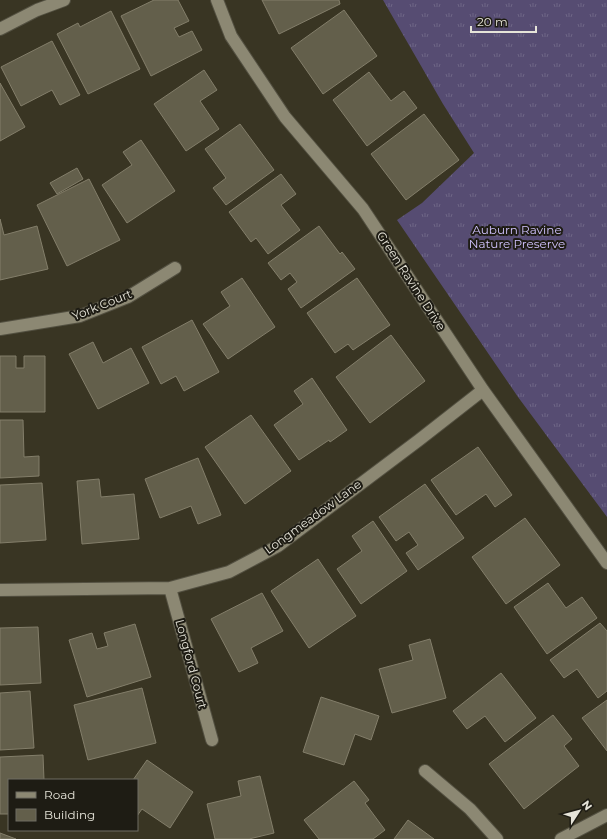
<svg xmlns="http://www.w3.org/2000/svg" width="607" height="839" viewBox="0 0 607 839" font-family="Montserrat,sans-serif">
	<defs>
		<pattern id="grass-tufts" width="24" height="20" patternUnits="userSpaceOnUse"><rect width="24" height="20" fill="#564c72"/><path d="M3 7l-1-3M5 7V3M7 7l1-3M15 17l-1-3M17 17v-4M19 17l1-3" fill="none" stroke="#6e6686"/></pattern>
	</defs>
	<rect width="100%" height="100%" fill="#393523"/>
	<!-- grass -->
	<path fill="url(#grass-tufts)" d="M383,0H607V517L518,397L397,220L422,203L474,153L443,104Z"/>
	<!-- building -->
	<path fill="#635f4b" stroke="#837e6a" d="M154,0H178L189,21L174,28L179,37L192,31L202,50L151,76L121,16Z
		M262,0H339L340,4L279,34Z
		M344,10L377,56L323,94L291,48Z
		M111,11L140,69L88,94L57,34L78,23L80,27Z
		M52,41L80,95L60,105L52,90L21,106L1,67Z
		M204,70L217,90L200,101L219,129L186,151L154,104Z
		M369,72L391,101L404,91L417,108L367,146L333,100Z
		M0,83L25,127L0,141Z
		M424,114L459,160L406,200L371,154Z
		M240,124L274,170L226,205L213,188L226,178L205,149Z
		M141,140L175,191L127,223L102,185L132,165L123,152Z
		M77,168L83,179L57,194L50,183Z
		M281,174L296,194L281,205L300,230L268,254L256,238L251,242L229,212Z
		M89,179L120,240L67,266L37,205Z
		M0,219L4,235L37,226L48,269L0,280Z
		M319,226L340,254L342,252L355,269L301,308L288,289L297,282L290,273L281,280L268,263Z
		M242,278L275,327L228,359L203,324L230,306L221,292Z
		M357,278L390,325L353,350L348,344L335,353L307,313Z
		M192,320L219,372L184,391L176,376L161,384L142,347Z
		M391,335L425,381L370,423L336,377Z
		M93,342L103,363L131,348L149,383L98,409L69,354Z
		M0,356H16V368H24V356H45V412H0Z
		M312,378L347,430L330,442L329,440L299,460L274,425L303,404L294,391Z
		M251,415L291,471L245,504L205,447Z
		M0,420H23L24,457L39,456V476L0,478Z
		M478,447L512,495L495,507L486,494L456,515L431,480Z
		M198,458L221,515L198,524L191,506L160,518L145,479Z
		M99,479L101,497L134,494L139,539L82,544L77,481Z
		M42,483L46,540L0,543V485Z
		M425,484L464,538L418,570L406,553L418,545L409,532L396,541L379,517Z
		M525,518L560,565L506,604L472,557Z
		M373,521L407,571L361,604L337,569L362,551L352,536Z
		M318,559L356,616L309,648L271,591Z
		M548,583L566,608L582,597L597,618L547,654L514,607Z
		M262,593L283,631L251,648L258,663L239,672L211,619Z
		M600,623L607,631V691L598,698L577,669L564,678L550,660Z
		M135,624L151,677L87,697L69,640L92,633L97,649L108,646L104,633Z
		M38,627L41,683L0,685V628Z
		M430,639L446,698L392,713L379,669L413,660L409,645Z
		M501,673L536,718L505,742L485,716L467,729L453,711Z
		M142,688L156,743L88,760L74,705Z
		M30,691L34,748L0,750V693Z
		M321,697L379,716L371,740L355,734L344,765L303,752Z
		M607,700V751L582,718Z
		M553,715L572,739L564,746L579,766L524,809L489,764Z
		M43,755L44,780H9V814H0V757Z
		M147,760L193,792L170,828L142,809L137,816V780H133Z
		M260,776L274,833L249,839H215L207,804L241,796L238,781Z
		M354,781L369,800L365,803L385,830L373,839H319L304,820Z
		M408,820L434,839H394Z
		M0,833L16,839H0Z"/>
	<g fill="none" stroke-linecap="round" stroke-linejoin="round">
		<!-- minor casing -->
		<g stroke="#535041" stroke-width="14">
			<path id="minor" d="M217,0L231,36L285,117L363,209L483,390L607,563
				M0,29L37,10L64,0
				M0,329L80,316L128,297L175,268
				M170,588L212,740
				M0,590L170,588L229,572L278,546L419,440L483,390
				M425,771L470,809L497,839
				M561,839L607,815"/>
		</g>
		<!-- minor -->
		<use href="#minor" stroke="#8c8873" stroke-width="12"/>
	</g>
	<g text-anchor="middle" stroke-width="4" stroke-linejoin="round" paint-order="stroke">
		<!-- park labels -->
		<g font-size="12" fill="#d1c3fe" stroke="#1e1c14">
			<text x="517" y="234">Auburn Ravine<tspan x="517" dy="14">Nature Preserve</tspan></text>
		</g>
		<!-- street labels -->
		<g font-size="12" fill="#e6e4d9" stroke="#1e1c14">
			<text transform="translate(411 281) rotate(57)" y="4">Green Ravine Drive</text>
			<text transform="translate(102 305) rotate(-22)" y="4">York Court</text>
			<text transform="translate(313 517) rotate(-36)" y="4">Longmeadow Lane</text>
			<text transform="translate(191 664) rotate(75)" y="4">Longford Court</text>
		</g>
	</g>
	<!-- legend -->
	<rect x="8" y="779" width="130" height="52" fill="#1e1c14" stroke="#6e6c63"/>
	<rect x="16" y="792" width="20" height="6" fill="#8c8873" stroke="#6e6c63"/>
	<text x="44" y="799" font-size="12" fill="#e6e4d9">Road</text>
	<rect x="16" y="809" width="20" height="12" fill="#635f4b" stroke="#6e6c63"/>
	<text x="44" y="819" font-size="12" fill="#e6e4d9">Building</text>
	<!-- north arrow -->
	<g transform="translate(579 811) rotate(54)" stroke="#1e1c14" stroke-width="3" paint-order="stroke">
	<path d="M0-3L7 15L0 10L-7 15Z" fill="#e6e4d9"/>
	<text y="-6" font-size="11" font-weight="bold" text-anchor="middle" fill="#e6e4d9">N</text>
	</g>
	<!-- scale -->
	<path d="M471 26v6h65v-6" fill="none" stroke="#e6e4d9" stroke-width="2"/>
	<text x="477" y="26" font-size="12" fill="#e6e4d9" stroke="#1e1c14" stroke-width="3" paint-order="stroke">20 m</text>
</svg>
